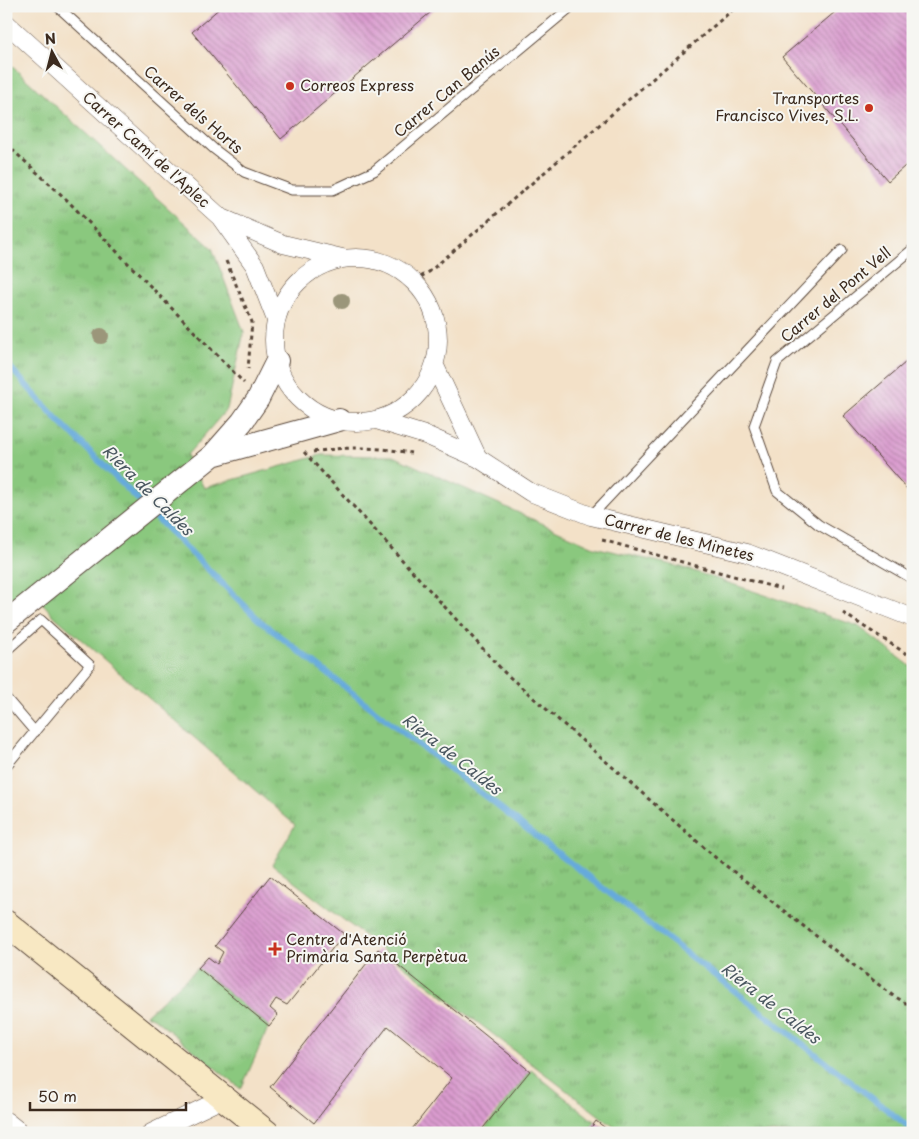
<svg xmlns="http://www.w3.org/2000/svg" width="919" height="1139" viewBox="0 0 919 1139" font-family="'Playpen Sans',sans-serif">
	<defs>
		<pattern id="grass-tufts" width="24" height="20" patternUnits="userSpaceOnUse" patternTransform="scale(1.25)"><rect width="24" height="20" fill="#8ac87e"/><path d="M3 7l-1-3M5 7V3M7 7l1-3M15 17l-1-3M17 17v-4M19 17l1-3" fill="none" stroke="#72a367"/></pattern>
		<pattern id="building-back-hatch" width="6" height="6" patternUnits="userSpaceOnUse" patternTransform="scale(1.25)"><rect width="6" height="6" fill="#da9bcf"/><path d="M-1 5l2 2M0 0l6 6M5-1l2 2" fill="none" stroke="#b27fa7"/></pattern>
	</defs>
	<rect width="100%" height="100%" fill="#f6f6f2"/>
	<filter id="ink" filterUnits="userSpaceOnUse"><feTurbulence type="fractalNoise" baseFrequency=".02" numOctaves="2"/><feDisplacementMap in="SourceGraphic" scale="10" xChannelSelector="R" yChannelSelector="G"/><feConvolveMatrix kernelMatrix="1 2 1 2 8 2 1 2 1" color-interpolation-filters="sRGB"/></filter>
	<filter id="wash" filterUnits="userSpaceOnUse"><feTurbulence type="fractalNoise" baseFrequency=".0096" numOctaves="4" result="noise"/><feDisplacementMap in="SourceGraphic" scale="20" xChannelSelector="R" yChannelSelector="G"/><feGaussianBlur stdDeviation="1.12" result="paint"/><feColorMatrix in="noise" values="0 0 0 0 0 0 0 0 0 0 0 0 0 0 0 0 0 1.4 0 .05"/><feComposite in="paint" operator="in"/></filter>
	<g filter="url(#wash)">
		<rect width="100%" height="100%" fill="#f3e1c8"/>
		<!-- grass -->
		<path fill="url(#grass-tufts)" stroke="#62794e" d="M6,61L212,248L244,332L227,409L187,455L204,488L321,455L393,456L594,547L681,567L858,626L913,668V1133H622L272,865L295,825L54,616L28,587L6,604Z
			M198,968L269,1026L241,1089L156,1020L146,1015Z
			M531,1070L595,1122L586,1133H481Z"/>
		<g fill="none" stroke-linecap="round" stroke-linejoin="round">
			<!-- stream -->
			<path stroke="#66aadb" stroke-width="6" d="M6,363L57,419L259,620L913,1130"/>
		</g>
		<g id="blocks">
			<!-- building -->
			<path fill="url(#building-back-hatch)" d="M222,6H438L281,139L192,32Z
				M842,6H913V159L888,181L782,57Z
				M913,356V496L843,416Z
				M270,876L344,934L287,1005L276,999L270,1008L278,1015L269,1026L198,968L208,957L217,964L223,952L215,946Z
				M378,949L530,1071L479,1133H409L452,1078L388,1026L314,1123L270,1087Z
				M596,1121L612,1133H587Z"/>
		</g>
	</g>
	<g filter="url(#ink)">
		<use href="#blocks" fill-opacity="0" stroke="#574538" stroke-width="1"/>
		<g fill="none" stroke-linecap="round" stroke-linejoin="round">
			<!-- service casing -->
			<g stroke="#574538" stroke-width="11">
				<path id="service" d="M57,6L214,149L244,172L292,190H333L374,171L572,6
					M913,249L777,362L754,426L777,491L819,525L913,579
					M591,516L842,250
					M6,651L41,620L90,665L6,766
					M6,698L35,732"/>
			</g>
			<!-- minor casing -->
			<g stroke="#574538" stroke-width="19">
				<path id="minor" d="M6,23L220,217L255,266L276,320
					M220,217L283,244L342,258
					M274 340a82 82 0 1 1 164 0a82 82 0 1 1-164 0Z
					M435,366L478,458
					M376,420L428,436L478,458L530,492L591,516L747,553L913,618
					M6,1121L21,1133
					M151,1133L224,1098"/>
			</g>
			<!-- tertiary casing -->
			<g stroke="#574538" stroke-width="24">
				<path id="tertiary" d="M213,455L339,420
					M6,622L213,455L242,422L258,399L277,361"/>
			</g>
			<!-- secondary casing -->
			<g stroke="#574538" stroke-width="27">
				<path id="secondary" d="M6,923L267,1133"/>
			</g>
			<!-- path -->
			<path stroke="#574538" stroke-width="3" stroke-dasharray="4 4" stroke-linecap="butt" d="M6,144L66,199L244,383
				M226,261L252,322L248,369
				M414,281L429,272L737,6
				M304,452L504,672L716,858L892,995L913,1007
				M313,452C347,446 377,447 411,453
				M602,540L781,589
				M843,613L913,658"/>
			<!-- service -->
			<use href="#service" stroke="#fff" stroke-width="9"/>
			<!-- minor -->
			<use href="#minor" stroke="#fff" stroke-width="18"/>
			<!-- tertiary -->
			<use href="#tertiary" stroke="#fff" stroke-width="22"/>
			<!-- secondary -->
			<use href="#secondary" stroke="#f8e8c3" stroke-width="25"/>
		</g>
		<!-- trees -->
		<g fill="#9b967a">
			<circle cx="342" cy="301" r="8"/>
			<circle cx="101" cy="336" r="8"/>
		</g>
	</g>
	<!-- markers -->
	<g fill="#c8321e" stroke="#f6f6f2" stroke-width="2">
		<circle cx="290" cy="86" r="5"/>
		<circle cx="869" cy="108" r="5"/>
		<path d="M272.5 941.5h5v5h5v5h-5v5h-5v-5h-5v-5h5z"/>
	</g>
	<g text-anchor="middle" stroke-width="4" stroke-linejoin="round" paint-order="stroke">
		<!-- poi labels -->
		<g font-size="15" fill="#3b2a1e" stroke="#f6f6f2" text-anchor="start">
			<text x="300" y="91">Correos Express</text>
			<text x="859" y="104" text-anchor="end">Transportes<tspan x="859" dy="17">Francisco Vives, S.L.</tspan></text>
			<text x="286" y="945">Centre d'Atenció<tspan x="286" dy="17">Primària Santa Perpètua</tspan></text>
		</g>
		<!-- street labels -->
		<g font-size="15" fill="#3b2a1e" stroke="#f6f6f2">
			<text transform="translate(447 92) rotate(-40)" y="5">Carrer Can Banús</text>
			<text transform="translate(193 110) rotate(41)" y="5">Carrer dels Horts</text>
			<text transform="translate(146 150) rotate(42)" y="5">Carrer Camí de l'Aplec</text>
			<text transform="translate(836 295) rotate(-40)" y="5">Carrer del Pont Vell</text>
			<text transform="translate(679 538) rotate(14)" y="5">Carrer de les Minetes</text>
		</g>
		<!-- water labels -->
		<g font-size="16" font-style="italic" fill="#4a5760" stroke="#f6f6f2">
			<text transform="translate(148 490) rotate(45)" y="6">Riera de Caldes</text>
			<text transform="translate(452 754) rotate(38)" y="6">Riera de Caldes</text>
			<text transform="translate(771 1003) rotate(38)" y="6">Riera de Caldes</text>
		</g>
	</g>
	<!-- margin -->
	<rect width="919" height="1139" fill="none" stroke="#f6f6f2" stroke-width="25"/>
	<!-- north arrow -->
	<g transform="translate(52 52) rotate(353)" stroke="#f6f6f2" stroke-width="4" paint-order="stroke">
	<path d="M0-4L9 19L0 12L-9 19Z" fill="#3b2a1e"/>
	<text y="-8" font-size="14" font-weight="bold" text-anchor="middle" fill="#3b2a1e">N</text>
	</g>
	<!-- scale -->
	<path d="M30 1102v8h156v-8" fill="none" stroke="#3b2a1e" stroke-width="2.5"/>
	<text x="38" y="1102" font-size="15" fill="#3b2a1e" stroke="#f6f6f2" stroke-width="4" paint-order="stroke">50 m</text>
</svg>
